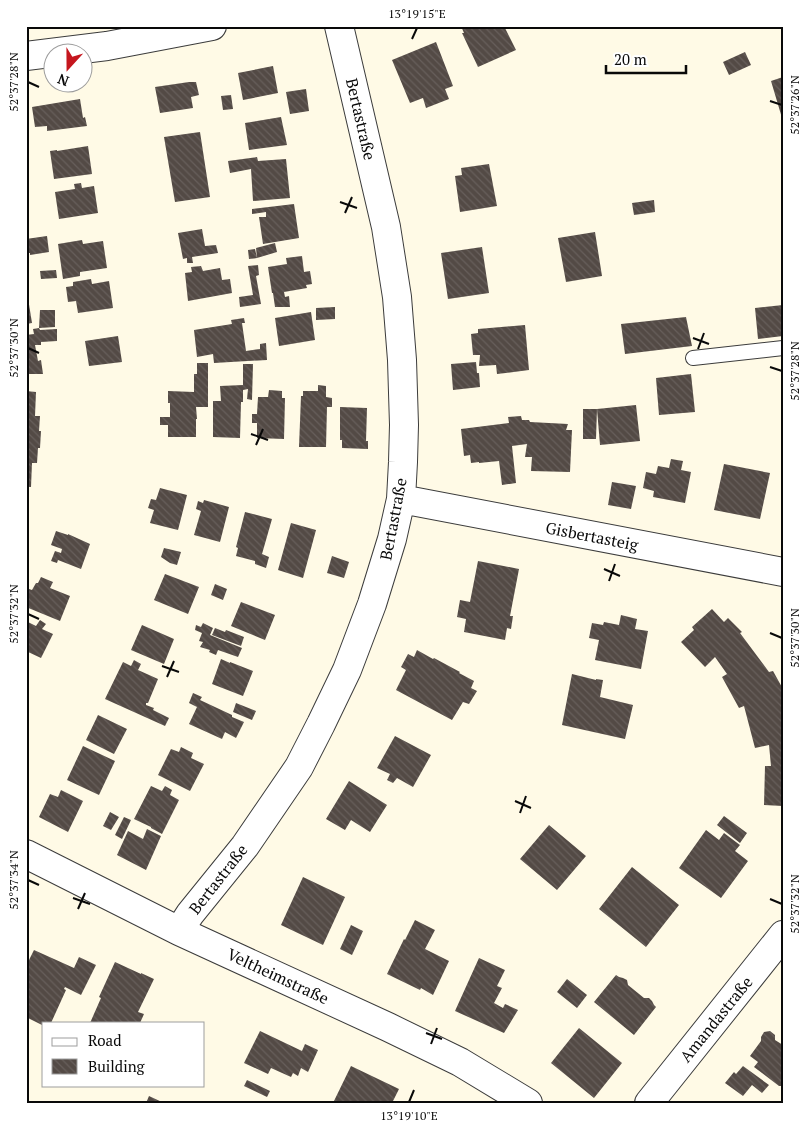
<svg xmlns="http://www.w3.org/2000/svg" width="809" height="1129" viewBox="0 0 809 1129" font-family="'PT Serif',serif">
	<defs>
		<pattern id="building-back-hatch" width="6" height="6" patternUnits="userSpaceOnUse" patternTransform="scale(1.25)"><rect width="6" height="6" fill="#534a45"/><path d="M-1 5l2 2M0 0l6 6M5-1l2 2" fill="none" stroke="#675f5b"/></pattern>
	</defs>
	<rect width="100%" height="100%" fill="#fffae6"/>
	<!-- building -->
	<path fill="url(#building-back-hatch)" d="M461,26H504L516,50L478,67L462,33H464Z
		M436,42L453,86L445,89L449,99L426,108L423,98L410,103L392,60Z
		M745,52L751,65L729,75L723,62Z
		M273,66L278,93L243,100L238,73Z
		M783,77V118H782L771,81Z
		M189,82H196L199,95L191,97L193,108L160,113L155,87Z
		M306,89L309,111L290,114L286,92Z
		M231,95L233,109L223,110L221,96Z
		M80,99L83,118L85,117L87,126L47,131V126L35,127L32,107Z
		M281,117L287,145L249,150L245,123Z
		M200,132L210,197L175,202L164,137Z
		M88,146L92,174L54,179L50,151L57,150V151Z
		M257,157L258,161L286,159L290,198L253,201L251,169L230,173L228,161Z
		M489,164L497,206L460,212L455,176L462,175L461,168Z
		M81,183L82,188L94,186L98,213L59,219L55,192L75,189L74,184Z
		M654,200L655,212L634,215L632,203Z
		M294,204L299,238L263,244L259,217H266V212L252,214V209Z
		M202,229L205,246L216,245L218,253L192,257L193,263H187V258L183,259L178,233Z
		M595,232L602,276L566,282L558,238Z
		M47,236L49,252L30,255V253H26V239Z
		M82,240L83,244L103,241L107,268L80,272V276L63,279L58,244Z
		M275,243L277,252L257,258L256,248Z
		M482,247L489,293L448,299L441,253Z
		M255,249L257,258L249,259L248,250Z
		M302,256L304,272L310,271L312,284L306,285L307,288L284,292L285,297L289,296L290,307H275L273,293H272L268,267L287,264L286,258Z
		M258,265L259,275L256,276L261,304L240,307L239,297L253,295L248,266Z
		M201,266L203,271L220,268L222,280L230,279L232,293L188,301L185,273L192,272L191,267Z
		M56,270L57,278L41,279L40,271Z
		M91,279L92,284L109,281L113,308L78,313L76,301L68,302L66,287L73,286V282Z
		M27,292L32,323L26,324V293Z
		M783,305V336L758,339L755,308Z
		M335,307V319L316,320V308Z
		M40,310H55V327L39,328Z
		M311,312L315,340L279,346L275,318Z
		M686,317L692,346L625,354L621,324Z
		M244,318L245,323H242L246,351L260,349V344L266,343L267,360L214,363L213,354L197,357L194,330L232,324L231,320Z
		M525,325L529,370L497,374L496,365L479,366L480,355H473L471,334L478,333V329Z
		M39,328L40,330L57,329V341L41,342V345H35L38,361L41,360L43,374H26V335L34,334L33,329Z
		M118,336L122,362L89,366L85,341Z
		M476,362L477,373H479L480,387L453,390L451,364Z
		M197,363H208V407H196L197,419H196V437H168V425H160V417H170V403H168V391L194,392V374H197Z
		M243,364H253L252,400L247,399L248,389L243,390V402H241L240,438L213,437V401H221L220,386L243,385Z
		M691,374L695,412L659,415L656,378Z
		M318,385L326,386V397L332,398V407H327L326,447H299L301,396H303V391H318Z
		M269,390L282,391V398H285L284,439L257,438V423H252V414H257L258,397H268Z
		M26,391L36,392L35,416H40L39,431H41L40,448H38L37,463H32L31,487H26Z
		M636,405L640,441L600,445L597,409Z
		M340,407L367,408L366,441H368V449L342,448V440H340Z
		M583,409H597L596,439H583Z
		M521,416L522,420H529L530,422L568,424L566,430H572L570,472L531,471L532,457H525L527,444L512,446L516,483L502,485L499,461L479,463V462L471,463L470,455L464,456L461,429L509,423L508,417Z
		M671,459L683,461L681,470L691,472L685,503L653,497L654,491L643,488L646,472L656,474L658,466L669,468Z
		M724,464L770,473L760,519L714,510Z
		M612,482L636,486L631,509L608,505Z
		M160,488L187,495L178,530L150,523L154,510L148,508L151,499L156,500Z
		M204,500L229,507L220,542L194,535L201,511L196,509L198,501L203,503Z
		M245,512L272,519L262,554L269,557L266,568L255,564V561L236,556L238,548L236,547Z
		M291,523L316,530L303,578L278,570Z
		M56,531L68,535V534L90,544L81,569L58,560L57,563L51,561L55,551L61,553L62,549L51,545Z
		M164,548L181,552L177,565L170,563L161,557Z
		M332,556L349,562L344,578L327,573Z
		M478,561L519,569L510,616H513L511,629L507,628L505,640L464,632L466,619L457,617L460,600L470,602Z
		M165,574L199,587L188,614L154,600Z
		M41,577L53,582L50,588L70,596L60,621L26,607V588L32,590L36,583H38Z
		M215,584L227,589L223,600L211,595Z
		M241,602L275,615L265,640L231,626Z
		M712,609L724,622L728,618L742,632L740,633L769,672L773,671L783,689V806L764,805L765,766H771L769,745L755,748L744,706L739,708L722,677L727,674L715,657L705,667L681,642L694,630L692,627Z
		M621,615L637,619L635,629L648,631L641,669L595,660L599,640L589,638L592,623L603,625L604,622L619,625Z
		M40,620L46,624L42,629L53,634L41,658L26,651V621L36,626Z
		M203,623L213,628L210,635L242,648L238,657L218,650L216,655L209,652L210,650L200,647L203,642L199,641L202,633L195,630L196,625L201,627Z
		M142,625L174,639L164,664L131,650Z
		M215,628L225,632L226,630L244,637L241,646L212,635Z
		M417,650L433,659L434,658L460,672L459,673L474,681L471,688L477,691L469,704L463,702L452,720L396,690L406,670L401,667L408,654L414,657Z
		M221,659L230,663V662L253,671L243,696L212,684Z
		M134,660L141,664L138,670L158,679L148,703H146V705L154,708L153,710L169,718L165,726L105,699L123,662L131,666Z
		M572,674L596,680V679L603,680L600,697L633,705L625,739L562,725Z
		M193,693L202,697L200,700L232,715V717L244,722L236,738L225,732L222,739L189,724L197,707L189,703Z
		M236,703L256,711L252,720L233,712Z
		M98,715L127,729L114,754L86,740Z
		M395,736L431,755L413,787L397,778L393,783L387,780L390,774L377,768Z
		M83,746L115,761L99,795L67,780Z
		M181,747L193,753L191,758L204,764L190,791L158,775L171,749L179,752Z
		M349,781L387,805L370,832L351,820L345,830L326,819Z
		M151,786L162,791L165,786L172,790L170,795L179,800L162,834L151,828V827L134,819Z
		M61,790L83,801L68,832L39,817L50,794L58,797Z
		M110,812L119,817L111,830L103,826Z
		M724,816L747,833L740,843L717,825Z
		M124,817L131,820L122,839L115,835Z
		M549,825L586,856L557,890L520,859Z
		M147,829L161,836L146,870L117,855L128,831L143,839Z
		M706,830L719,840L724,833L740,845L735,851L748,861L721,898L679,868Z
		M632,867L679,905L646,947L599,909Z
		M303,877L345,897L323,945L281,925Z
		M415,920L435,930L425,949L449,961L433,995L421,988L420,990L387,974L404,939L405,940Z
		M351,925L363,931L352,955L340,949Z
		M34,950L74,968L79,957L96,965L81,995L65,987L64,989L66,990L51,1023H44V1026L26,1017V966Z
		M479,958L505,970L497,986L502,988L494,1003L503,1008L505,1004L518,1010L504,1033L455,1011Z
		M115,962L141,974V973L154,979L138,1012L144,1014L140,1023H90L101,998L99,997Z
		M616,975L619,977L623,978L627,980L628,985L644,998H649L652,1001L654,1005L656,1007L634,1035L594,1002Z
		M567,979L587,995L577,1008L557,992Z
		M579,1028L622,1063L594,1098L551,1063Z
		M260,1031L302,1051L305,1044L318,1050L308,1072L301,1068L298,1076L293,1073L291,1077L271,1068L268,1074L244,1063Z
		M770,1031L775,1035V1040L783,1045V1086H779L754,1067L758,1062L750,1056L761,1041V1037L764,1032Z
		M351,1066L399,1089L392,1103H333Z
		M743,1066L769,1085L762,1093L752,1085L743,1096L725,1083L734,1072L736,1074Z
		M247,1080L270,1091L267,1097L244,1086Z
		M149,1096L164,1103H146Z"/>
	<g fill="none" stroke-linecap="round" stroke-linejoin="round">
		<!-- lane casing -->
		<g stroke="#3c3c3c" stroke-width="16">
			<path id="lane" d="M693,358L783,348"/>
		</g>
		<!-- street casing -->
		<g stroke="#3c3c3c" stroke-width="30">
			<path id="street" d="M26,56L107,46L212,26
				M401,499L783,572
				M26,854L179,931L388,1027L460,1062L528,1103
				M179,931L190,914L245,846L299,767L321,724L347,670L372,604L392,539L401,499L403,462L404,425L402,360L397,297L386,227L339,26
				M649,1103L783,935"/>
		</g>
		<!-- lane -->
		<use href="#lane" stroke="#fff" stroke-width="14"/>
		<!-- street -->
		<use href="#street" stroke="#fff" stroke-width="28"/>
	</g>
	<!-- ticks -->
	<path fill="none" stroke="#090909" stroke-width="2" d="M412,39L417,28M28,82L39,87M770,101L782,105M340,202L357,208M345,213L352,197M693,338L709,344M28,348L39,353M698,349L704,333M770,367L782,371M251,434L268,440M256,445L263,429M604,569L620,576M609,581L615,564M28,614L39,619M770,633L782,638M162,666L179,672M167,677L174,661M515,801L531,808M520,813L526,796M28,880L39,885M73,898L90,904M770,899L782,904M78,909L85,893M426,1033L442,1039M431,1044L437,1028M409,1102L414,1090"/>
	<g text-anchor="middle" stroke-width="5" stroke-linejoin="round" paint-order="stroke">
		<!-- street labels -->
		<g font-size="16" fill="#090909" stroke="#fff">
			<text transform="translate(361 119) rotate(77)" y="6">Bertastraße</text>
			<text transform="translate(393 519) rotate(-79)" y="6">Bertastraße</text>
			<text transform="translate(592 536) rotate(11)" y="6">Gisbertasteig</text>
			<text transform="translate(218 879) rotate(-52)" y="6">Bertastraße</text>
			<text transform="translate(278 976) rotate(25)" y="6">Veltheimstraße</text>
			<text transform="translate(716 1019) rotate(-51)" y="6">Amandastraße</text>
		</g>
	</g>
	<!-- border -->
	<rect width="809" height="1129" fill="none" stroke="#ffffff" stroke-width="55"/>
	<!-- legend -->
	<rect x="42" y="1022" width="162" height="65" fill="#ffffff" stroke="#9d9d9d"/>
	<rect x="52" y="1038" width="25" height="8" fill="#ffffff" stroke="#9d9d9d"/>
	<text x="88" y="1046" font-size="15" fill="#090909">Road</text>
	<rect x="52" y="1059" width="25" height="15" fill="url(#building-back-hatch)" stroke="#9d9d9d"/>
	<text x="88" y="1072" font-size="15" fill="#090909">Building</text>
	<!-- north arrow -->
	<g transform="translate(68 68) rotate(201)"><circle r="24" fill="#ffffff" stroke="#9d9d9d"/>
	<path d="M0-4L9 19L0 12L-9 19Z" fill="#c5161e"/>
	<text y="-8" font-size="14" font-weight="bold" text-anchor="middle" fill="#090909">N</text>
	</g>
	<!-- scale -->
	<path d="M606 65v8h80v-8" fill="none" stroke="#090909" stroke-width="2.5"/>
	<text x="614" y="65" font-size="15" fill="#090909" stroke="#ffffff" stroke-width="4" paint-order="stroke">20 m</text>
	<rect x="28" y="28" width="754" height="1074" fill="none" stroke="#090909" stroke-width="2"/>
	<g font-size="12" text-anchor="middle" fill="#090909">
		<text x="417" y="18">13°19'15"E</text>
		<text transform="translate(14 82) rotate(-90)" y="4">52°37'28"N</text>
		<text transform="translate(795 105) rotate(-90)" y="4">52°37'26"N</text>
		<text transform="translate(14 348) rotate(-90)" y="4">52°37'30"N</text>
		<text transform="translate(795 371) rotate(-90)" y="4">52°37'28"N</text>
		<text transform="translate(14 614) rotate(-90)" y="4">52°37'32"N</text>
		<text transform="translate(795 638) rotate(-90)" y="4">52°37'30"N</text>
		<text transform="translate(14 880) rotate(-90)" y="4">52°37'34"N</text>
		<text transform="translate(795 904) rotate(-90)" y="4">52°37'32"N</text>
		<text x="409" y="1120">13°19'10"E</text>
	</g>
</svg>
